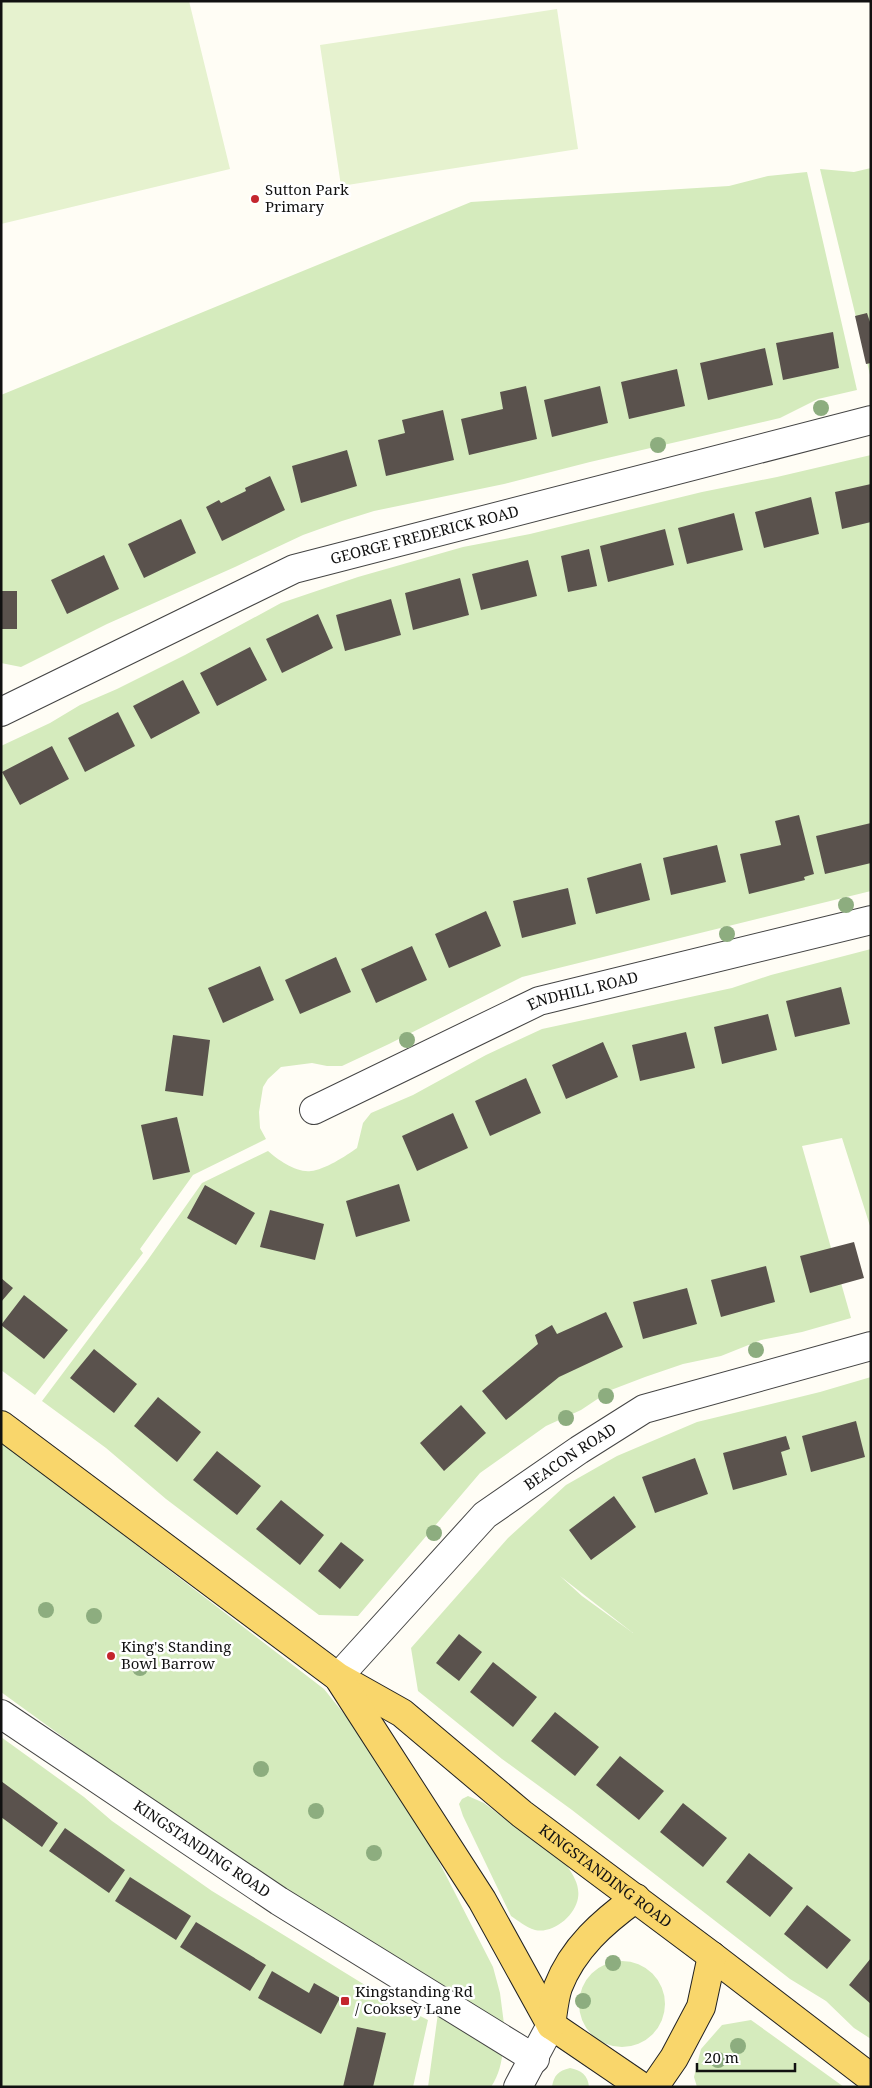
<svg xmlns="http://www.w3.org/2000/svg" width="872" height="2088" viewBox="0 0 872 2088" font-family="'Noto Serif',serif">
	<rect width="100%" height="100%" fill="#fffdf5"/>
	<!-- green -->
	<path fill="#d5ebbd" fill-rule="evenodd" d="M871,168V379L820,169L854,172Z
		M807,172L857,390L818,399L780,418L590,462L504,484L374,511L342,521L303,535L235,567L107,624L21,667L1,663V395L471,202L729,186L768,176Z
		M871,455V891L522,977L389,1044L342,1066H327L312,1063L281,1067L268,1079L263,1087L259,1112L260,1128L266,1139L193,1175L140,1249L143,1253L35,1395L1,1370V746L50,723L80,705L117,689L185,655L281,603L358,577L463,547L530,534L702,492L777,477Z
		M871,949V1229L842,1138L802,1146L851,1318L802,1332L761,1340L721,1356L683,1364L645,1377L611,1390L581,1410L546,1426L480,1473L358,1616L319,1615L166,1499L106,1448L42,1401L147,1261L202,1183L268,1151C278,1160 297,1173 311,1171C324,1170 346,1156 357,1148L363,1123L371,1113L413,1095L486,1055L542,1029L732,988L771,975Z
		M871,1377V2039L854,2028L826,2001L790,1979L572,1810L502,1759L418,1691L411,1648L508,1538L566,1485L617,1456L697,1422L820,1392ZM560,1576L633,1633L582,1596Z
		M1,1441L324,1689L397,1780L493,1967L500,1993L504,2024L282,1889L125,1782L1,1692Z
		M1,1737L84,1797L112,1821L212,1891L391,2001L428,2020L413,2087H1Z
		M468,1796L484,1803L567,1866C574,1876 580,1886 578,1898C575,1916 553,1934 535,1930C525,1927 519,1921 511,1916L463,1816L459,1804L462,1799Z
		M579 2004a43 43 0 1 1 86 0a43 43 0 1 1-86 0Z
		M438,2013L503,2048C502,2062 499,2075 491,2087H428Z
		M751,2020L844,2087H697L694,2077L701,2049L722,2025Z
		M570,2068C581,2070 588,2075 589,2087H552C554,2075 558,2071 570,2068Z"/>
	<!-- pitch -->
	<path fill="#e6f2cf" d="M1,1H189L230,169L1,224Z
		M557,9L578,149L341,186L320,45Z"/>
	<!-- building -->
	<path fill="#5a524d" d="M867,313L871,325V363L866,364L855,316Z
		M833,332L839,368L783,380L776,343Z
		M765,348L773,385L708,400L700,363Z
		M677,369L685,406L629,419L621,382Z
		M526,386L537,439L469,455L461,419L503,409L500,392Z
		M600,386L608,423L552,437L544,400Z
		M443,410L454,460L386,476L378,440L405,433L402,420Z
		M347,450L357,486L301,503L292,466Z
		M270,476L285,510L222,541L206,507L219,500L221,503L246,491L245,488Z
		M871,484V522L842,529L835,492Z
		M811,497L819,534L764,548L755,512Z
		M734,513L743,550L687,564L678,528Z
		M181,519L196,553L144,578L128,544Z
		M665,529L674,565L608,582L600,546Z
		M589,549L597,586L568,592L561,556Z
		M104,555L119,589L67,614L51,580Z
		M528,560L537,596L481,610L472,574Z
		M460,578L469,615L413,630L405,593Z
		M1,591H17V629H1Z
		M391,599L401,635L345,651L336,615Z
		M318,614L333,648L282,673L266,639Z
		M250,647L267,680L217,706L200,673Z
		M183,680L200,713L151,739L133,706Z
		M118,712L135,746L85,772L68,738Z
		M52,746L69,779L20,805L2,772Z
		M799,815L814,874L804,877L805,880L749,894L740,854L781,845L775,821Z
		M871,823V863L825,874L816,836Z
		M717,845L726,882L671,895L663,858Z
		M641,863L650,900L596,914L587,878Z
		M568,888L576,924L522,938L513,901Z
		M486,911L501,946L449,968L435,934Z
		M412,946L427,980L376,1003L361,969Z
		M336,957L351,992L300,1014L285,980Z
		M260,966L274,1000L223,1023L208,988Z
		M841,987L850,1024L795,1037L786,1001Z
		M768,1014L777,1050L722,1064L714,1027Z
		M686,1032L695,1068L640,1081L632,1045Z
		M173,1035L210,1040L203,1096L165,1091Z
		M603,1042L618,1077L566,1099L552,1065Z
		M526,1078L541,1113L490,1136L475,1101Z
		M453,1113L468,1148L417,1171L402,1136Z
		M177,1117L190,1172L153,1180L141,1125Z
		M399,1184L410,1221L356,1237L346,1201Z
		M205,1185L255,1213L236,1245L187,1218Z
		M270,1210L324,1224L315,1260L260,1247Z
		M854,1242L864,1278L810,1293L800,1256Z
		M766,1266L775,1302L721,1317L711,1280Z
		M1,1278L13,1288L1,1302Z
		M687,1288L697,1324L643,1339L633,1302Z
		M24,1295L68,1330L44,1359L1,1325Z
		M606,1312L623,1347L559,1377L506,1420L482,1391L538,1344L535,1335L552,1325L557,1334Z
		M94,1349L137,1384L114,1413L70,1378Z
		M158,1397L201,1432L177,1462L134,1426Z
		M461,1405L486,1433L444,1471L420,1443Z
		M856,1421L865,1457L811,1472L802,1436Z
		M786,1436L790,1449L781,1452L787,1475L733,1490L723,1453Z
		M217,1451L261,1486L237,1515L193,1480Z
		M695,1458L708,1494L655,1513L642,1477Z
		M614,1496L636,1527L591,1560L569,1530Z
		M281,1500L324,1535L300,1565L256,1529Z
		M341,1542L364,1560L340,1589L318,1571Z
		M459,1634L482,1652L459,1681L436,1663Z
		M493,1662L537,1697L513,1727L470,1692Z
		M555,1712L599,1747L575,1776L531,1741Z
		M620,1756L664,1791L639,1820L596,1785Z
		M1,1781L58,1823L42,1847L1,1817Z
		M683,1803L727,1838L703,1867L660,1832Z
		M65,1828L125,1870L109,1893L49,1851Z
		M749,1853L793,1888L770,1917L726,1882Z
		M130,1877L191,1916L176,1940L115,1901Z
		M807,1905L851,1940L827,1969L784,1934Z
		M196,1922L266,1965L250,1991L180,1947Z
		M871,1958V2004L849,1985Z
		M272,1971L309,1993L314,1983L340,1998L321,2034L258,1998Z
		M357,2027L386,2033L373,2087H343Z"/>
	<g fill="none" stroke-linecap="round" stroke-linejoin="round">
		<!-- minor casing -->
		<g stroke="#444" stroke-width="30">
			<g id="minor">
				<path id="s1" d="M1,712L294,569L871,420"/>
				<path id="s2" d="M314,1110L539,1001L871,920"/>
				<path id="s3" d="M338,1677L485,1515L579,1450L644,1409L871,1346"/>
				<path id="s4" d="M1,1714L279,1901L535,2059"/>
				<path d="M518,2087L551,2025"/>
			</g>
		</g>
		<!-- major casing -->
		<g stroke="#222" stroke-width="30">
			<g id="major">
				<path id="s5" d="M1,1425L338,1677L402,1713L522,1814L712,1956L871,2078"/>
				<path d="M340,1680L482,1900L551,2025L642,2087"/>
				<path d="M551,2025C553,2013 554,1999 558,1987C573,1948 603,1922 636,1898"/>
				<path d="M654,2087L674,2058L701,2007L712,1956"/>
			</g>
		</g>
		<!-- minor -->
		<use href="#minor" stroke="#fff" stroke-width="28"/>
		<!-- major -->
		<use href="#major" stroke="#f9d66b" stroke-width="28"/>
	</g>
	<!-- trees -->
	<g fill="#8dad7f">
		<circle cx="821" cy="408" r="8"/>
		<circle cx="658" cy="445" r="8"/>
		<circle cx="846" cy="905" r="8"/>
		<circle cx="727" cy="934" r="8"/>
		<circle cx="407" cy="1040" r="8"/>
		<circle cx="756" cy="1350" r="8"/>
		<circle cx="606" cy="1396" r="8"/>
		<circle cx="566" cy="1418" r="8"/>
		<circle cx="434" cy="1533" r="8"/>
		<circle cx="46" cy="1610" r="8"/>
		<circle cx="94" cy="1616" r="8"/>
		<circle cx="140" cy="1668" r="8"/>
		<circle cx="261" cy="1769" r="8"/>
		<circle cx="316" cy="1811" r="8"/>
		<circle cx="374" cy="1853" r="8"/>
		<circle cx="613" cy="1963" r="8"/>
		<circle cx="583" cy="2001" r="8"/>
		<circle cx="738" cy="2046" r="8"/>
		<circle cx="718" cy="2060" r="8"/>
	</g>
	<!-- markers -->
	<g fill="#c4262e" stroke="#fff" stroke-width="2">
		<circle cx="255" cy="199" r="5"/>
		<circle cx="111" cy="1656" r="5"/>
		<rect x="340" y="1996" width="10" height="10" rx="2.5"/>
	</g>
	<g text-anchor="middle" stroke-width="5" stroke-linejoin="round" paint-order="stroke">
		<!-- poi labels -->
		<g font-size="15" fill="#111" stroke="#fff" text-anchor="start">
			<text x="265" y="195">Sutton Park<tspan x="265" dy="17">Primary</tspan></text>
			<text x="121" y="1652">King's Standing<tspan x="121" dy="17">Bowl Barrow</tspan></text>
			<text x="355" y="1997">Kingstanding Rd<tspan x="355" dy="17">/ Cooksey Lane</tspan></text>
		</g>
		<!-- street labels -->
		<g font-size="15" fill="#111" stroke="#fff">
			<text dy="5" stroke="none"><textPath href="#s1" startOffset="461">GEORGE FREDERICK ROAD</textPath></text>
			<text dy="5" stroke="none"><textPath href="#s2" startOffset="295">ENDHILL ROAD</textPath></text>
			<text dy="5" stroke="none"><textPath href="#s3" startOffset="322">BEACON ROAD</textPath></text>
			<text dy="5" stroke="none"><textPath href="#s4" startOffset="242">KINGSTANDING ROAD</textPath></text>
			<text dy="5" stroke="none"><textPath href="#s5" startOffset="755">KINGSTANDING ROAD</textPath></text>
		</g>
	</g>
	<!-- border -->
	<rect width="872" height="2088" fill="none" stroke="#111111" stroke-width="5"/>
	<!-- scale -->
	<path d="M697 2063v8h98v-8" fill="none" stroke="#111111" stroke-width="2.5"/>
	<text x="704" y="2063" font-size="15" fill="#111111" stroke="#ffffff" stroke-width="4" paint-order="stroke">20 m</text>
</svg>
